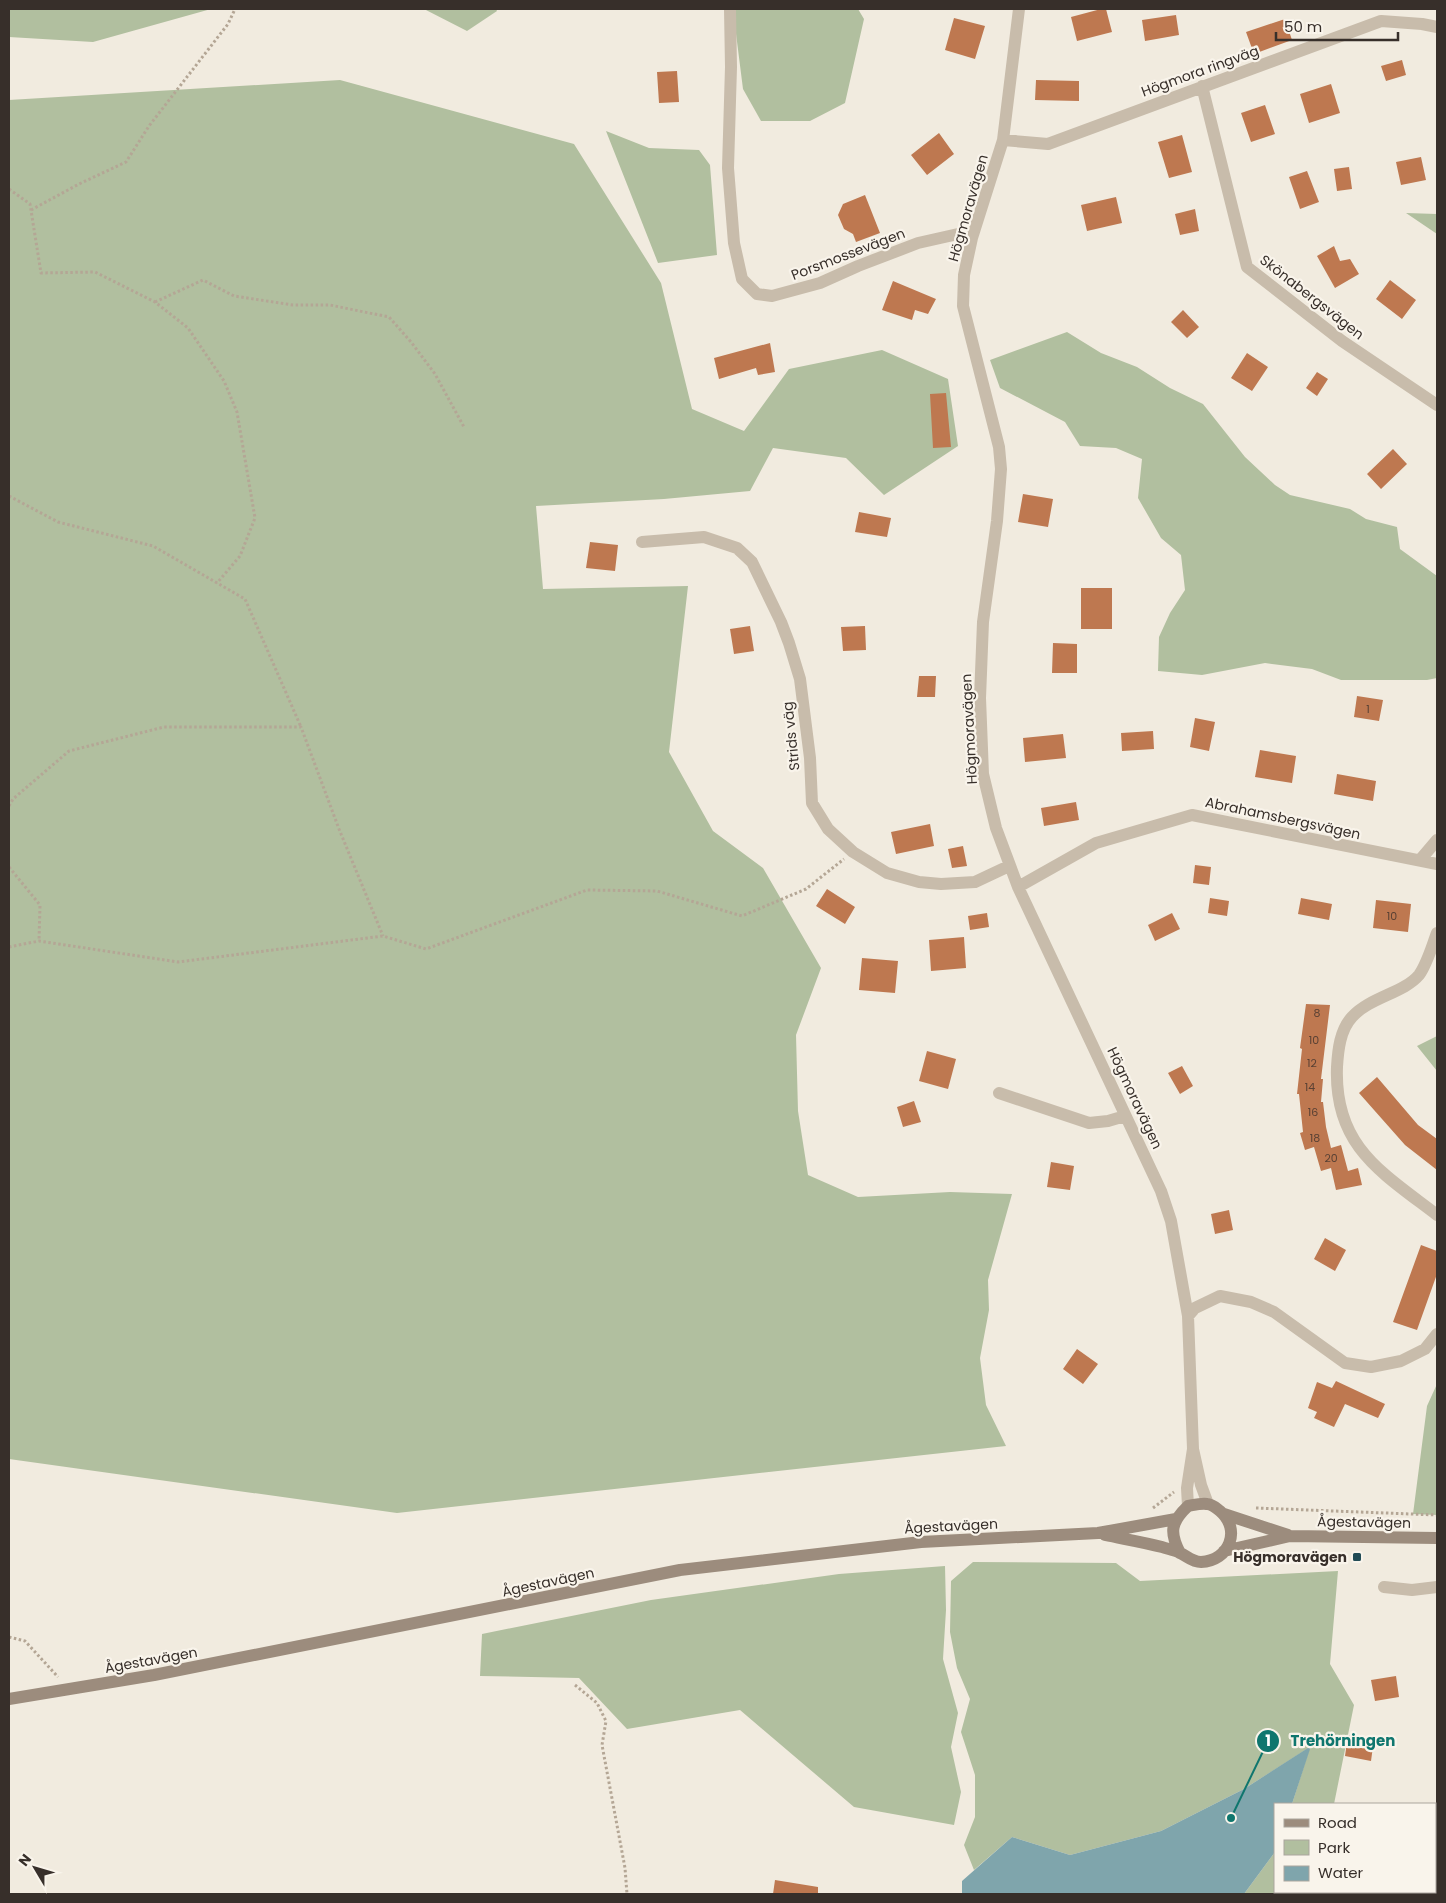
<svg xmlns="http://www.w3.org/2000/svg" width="1446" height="1903" viewBox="0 0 1446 1903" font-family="Poppins,sans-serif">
	<rect width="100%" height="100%" fill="#f1ebdf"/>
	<!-- green -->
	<path fill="#b1bf9f" d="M9,9H211L93,42L9,37Z
		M424,9H496L497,11L467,31Z
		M735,9H858L864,19L845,103L810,121H761L743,89L733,10Z
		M340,80L574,144L661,283L692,409L744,431L789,369L882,350L948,379L958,446L884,495L846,458L773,448L750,491L664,499L536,506L543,589L688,586L669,752L713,831L763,868L821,968L796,1035L798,1111L808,1175L858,1197L950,1192L1012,1194L988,1280L989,1310L980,1358L986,1405L1006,1446L397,1513L9,1459V100Z
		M606,131L649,148L699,150L710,165L717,255L658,263Z
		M1406,213L1437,214V234Z
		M1067,332L1101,353L1137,367L1170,388L1203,404L1245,457L1275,485L1290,495L1350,509L1366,519L1397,527L1400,549L1437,576V678L1427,680H1341L1312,669L1265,663L1202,675L1158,671L1159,637L1170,613L1185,590L1181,555L1161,538L1138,498L1142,459L1116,448L1080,446L1065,422L1000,388L990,360Z
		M1437,1036V1071L1417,1046Z
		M1437,1384V1515L1413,1514L1427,1406Z
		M973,1562L1116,1563L1140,1581L1338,1571L1330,1664L1354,1705L1334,1804H1292L1310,1747L1244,1789L1161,1831L1070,1855L1012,1837L974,1870L964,1845L975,1817V1775L961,1732L970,1699L957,1668L950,1632L951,1581Z
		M945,1566L946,1610L943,1659L958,1713L951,1747L961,1792L954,1825L854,1807L740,1710L627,1729L579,1678L480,1676L482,1634L651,1600L839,1574Z
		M1275,1852V1892H1315V1894H1244Z"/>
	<!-- water -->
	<path fill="#7fa5ac" d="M1311,1746L1292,1804H1275V1852L1244,1894H962V1881L1012,1837L1070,1855L1161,1831L1244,1789Z"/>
	<!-- building -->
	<path fill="#be7850" d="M1101,9H1106L1112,32L1077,41L1071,17Z
		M1176,15L1179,35L1145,41L1142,20Z
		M954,18L985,26L975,59L945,50Z
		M1285,19L1292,40L1254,54L1246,32Z
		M1402,60L1406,75L1386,81L1381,66Z
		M677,71L679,102L659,103L657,72Z
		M1036,80L1079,81V101L1035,100Z
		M1331,84L1340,113L1309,123L1300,94Z
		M1265,105L1275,134L1251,142L1241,113Z
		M939,133L954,154L927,175L911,155Z
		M1182,135L1192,172L1169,178L1158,142Z
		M1421,157L1426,180L1401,185L1396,162Z
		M1349,167L1352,189L1337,191L1334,169Z
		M1307,171L1319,202L1300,209L1289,177Z
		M865,195L880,233L856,242L853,234L844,229L838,215L843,204Z
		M1116,197L1122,223L1087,231L1081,205Z
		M1195,209L1199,231L1180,235L1175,214Z
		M1334,246L1340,261L1350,259L1359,274L1335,288L1317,256Z
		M1390,280L1416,300L1402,319L1376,299Z
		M893,281L936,299L928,314L915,310L912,320L882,310Z
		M1183,310L1199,327L1187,338L1171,322Z
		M770,343L775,372L758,375L756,368L719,379L714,358Z
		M1247,353L1268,367L1252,391L1231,378Z
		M1317,372L1328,379L1317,396L1306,388Z
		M946,393L951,447L933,448L930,394Z
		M1393,449L1407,464L1381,489L1367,474Z
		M1023,494L1053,499L1048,527L1018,522Z
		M859,512L891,518L887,537L855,532Z
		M590,542L618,545L615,571L586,568Z
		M1081,588H1112V629H1081Z
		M750,626L754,651L734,654L730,629Z
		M865,626L866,650L843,651L841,627Z
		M1053,643L1077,644V673H1052Z
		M919,676H936L935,697H917Z
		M1357,696L1383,700L1379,721L1354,717Z
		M1195,718L1215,722L1209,751L1190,747Z
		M1153,731L1154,749L1122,751L1121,733Z
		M1063,734L1066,758L1025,762L1023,738Z
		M1260,750L1296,756L1292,783L1255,777Z
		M1337,774L1376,781L1373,801L1334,794Z
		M1076,802L1079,820L1044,826L1041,808Z
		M930,824L934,846L896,854L891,832Z
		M963,846L967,866L952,868L948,849Z
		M1195,865L1211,867L1209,885L1193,883Z
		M827,889L855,907L845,924L816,906Z
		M1210,898L1229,901L1227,916L1208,913Z
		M1301,898L1332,904L1329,920L1298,914Z
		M1376,900L1411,904L1408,932L1373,928Z
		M987,913L989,927L970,930L968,916Z
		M1172,913L1180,929L1155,941L1148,925Z
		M964,937L966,968L931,971L929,940Z
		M862,958L898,961L895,993L859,990Z
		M1306,1004L1330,1005L1321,1079H1323L1321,1102H1323L1326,1127L1331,1148L1341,1145L1348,1171L1358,1168L1362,1185L1336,1190L1331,1168L1321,1171L1314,1147L1305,1150L1300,1133L1303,1132L1299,1094H1297L1302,1049L1300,1048Z
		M927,1051L956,1059L948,1089L919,1081Z
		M1182,1066L1193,1086L1180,1094L1168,1073Z
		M1377,1077L1418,1125L1437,1139V1170L1405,1145L1359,1093Z
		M914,1101L921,1122L903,1127L897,1107Z
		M1051,1162L1074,1166L1070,1190L1047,1187Z
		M1229,1210L1233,1230L1215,1234L1211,1214Z
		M1325,1238L1346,1250L1335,1271L1314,1259Z
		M1421,1245L1437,1251V1274L1417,1330L1393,1322Z
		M1077,1349L1098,1364L1083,1384L1063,1369Z
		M1336,1381L1385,1404L1378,1418L1345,1404L1334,1427L1314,1418L1317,1412L1308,1408L1317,1382L1332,1388Z
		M1396,1676L1399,1697L1375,1701L1371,1680Z
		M1348,1735L1374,1739L1371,1761L1345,1756Z
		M775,1880L818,1887V1894H773Z"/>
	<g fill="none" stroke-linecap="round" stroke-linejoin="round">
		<!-- path -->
		<path stroke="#b4a695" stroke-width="3" stroke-dasharray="2.5 2.5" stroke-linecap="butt" d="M9,189L30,204L41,273L95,272L155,302L188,328L224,381L237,412L255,518L240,556L217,583
			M31,210L79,184L126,162L149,126L228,24L235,9
			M155,302L203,280L234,296L293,305H330L389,317L411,342L435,374L464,427
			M9,496L58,522L153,546L245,599L301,727
			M9,806L13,799L69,751L164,727H301L339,829L383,936
			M9,867L40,905L39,941
			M9,947L39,941L178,962L383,936L426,949L587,890L657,891L742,916L806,889L844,859
			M1153,1508L1174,1492
			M1256,1508L1437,1515
			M9,1637L25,1641L58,1677
			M575,1685L597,1703L606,1721L602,1745L625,1868L627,1894"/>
		<!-- street -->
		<path stroke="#c8bcab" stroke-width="12" d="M730,9L731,67L728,168L734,243L742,279L757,294L772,296L820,283L858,266L918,243L958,234L972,238
			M1019,9L1003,140L972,238L964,275L963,306L999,447L1001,469L997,521L983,622L980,698L983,774L996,828L1018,887L1161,1191L1171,1221L1188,1316L1193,1449
			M1202,86L1247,267L1342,341L1437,405
			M1003,140L1048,144L1381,21L1422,24L1437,27
			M642,542L704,537L737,548L752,562L781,622L789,643L800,679L810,758L812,803L828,829L853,852L887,873L919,882L941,884L975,882L1009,866
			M1420,860L1437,840
			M1018,887L1096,843L1192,815L1437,864
			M1437,933C1432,946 1427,964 1419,975C1404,993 1370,997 1352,1017C1340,1030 1338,1050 1337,1067C1334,1146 1381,1172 1437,1215
			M999,1093L1089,1123L1108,1121L1125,1116
			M1188,1316L1195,1308L1220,1296L1251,1302L1274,1312L1345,1363L1371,1367L1401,1361L1425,1349L1437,1334
			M1188,1506L1187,1488L1193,1449L1201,1485L1208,1504
			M1384,1587L1412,1590L1437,1587"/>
		<!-- secondary -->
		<path stroke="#9c8c7d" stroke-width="12" d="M1224,1514L1288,1535
			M1105,1535C1124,1539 1143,1542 1162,1547C1167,1549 1175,1550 1180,1553C1187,1556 1192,1562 1201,1562C1229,1561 1242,1530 1220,1511C1216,1508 1212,1504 1207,1504C1201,1503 1194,1505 1188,1506C1171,1522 1169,1532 1180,1553
			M1224,1551L1290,1536L1437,1538
			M9,1699L154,1675L680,1570L921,1542L1098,1533L1176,1519"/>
	</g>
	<!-- markers -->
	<rect fill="#224c56" stroke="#f9f4eb" stroke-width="2" x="1352" y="1552" width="10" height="10" rx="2.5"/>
	<g text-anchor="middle" stroke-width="4.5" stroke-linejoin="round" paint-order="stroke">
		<!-- number labels -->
		<g font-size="11" fill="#594134">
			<text x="1368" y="713">1</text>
			<text x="1392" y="920">10</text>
			<text x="1317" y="1017">8</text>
			<text x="1314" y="1044">10</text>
			<text x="1312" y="1067">12</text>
			<text x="1310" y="1091">14</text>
			<text x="1313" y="1116">16</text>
			<text x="1315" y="1142">18</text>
			<text x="1331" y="1162">20</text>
		</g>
		<!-- street labels -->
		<g font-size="14" fill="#372f2a" stroke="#f9f4eb">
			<text transform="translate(1200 71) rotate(-20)" y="5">Högmora ringväg</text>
			<text transform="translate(968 208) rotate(-74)" y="5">Högmoravägen</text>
			<text transform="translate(848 254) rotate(-21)" y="5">Porsmossevägen</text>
			<text transform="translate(1312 297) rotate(38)" y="5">Skönabergsvägen</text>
			<text transform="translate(969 729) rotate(-93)" y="5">Högmoravägen</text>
			<text transform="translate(791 736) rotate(-96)" y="5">Strids väg</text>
			<text transform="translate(1283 818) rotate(12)" y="5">Abrahamsbergsvägen</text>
			<text transform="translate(1135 1098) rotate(65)" y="5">Högmoravägen</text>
			<text transform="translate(1364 1522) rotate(1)" y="5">Ågestavägen</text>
			<text transform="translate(951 1526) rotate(-3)" y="5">Ågestavägen</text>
			<text transform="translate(548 1582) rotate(-12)" y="5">Ågestavägen</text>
			<text transform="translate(151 1660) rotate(-10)" y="5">Ågestavägen</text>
		</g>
		<!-- poi labels -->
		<g font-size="14" font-weight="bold" fill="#372f2a" stroke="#f9f4eb" text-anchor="end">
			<text x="1347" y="1562">Högmoravägen</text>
		</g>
	</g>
	<!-- callouts -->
	<path fill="none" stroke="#0f766e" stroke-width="2" d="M1231 1818L1268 1741"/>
	<g fill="#0f766e" stroke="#f9f4eb" stroke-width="2">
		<circle cx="1231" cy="1818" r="5"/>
		<circle cx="1268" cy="1741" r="12"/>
	</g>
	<g font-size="15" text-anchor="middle" font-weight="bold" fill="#fff">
		<text x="1268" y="1746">1</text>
	</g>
	<g font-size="15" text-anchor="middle" font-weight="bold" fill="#0f766e" stroke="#f9f4eb" stroke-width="4.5" stroke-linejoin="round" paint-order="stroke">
		<text x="1343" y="1746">Trehörningen</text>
	</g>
	<!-- border -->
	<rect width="1446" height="1903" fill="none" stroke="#372f2a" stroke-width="20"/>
	<!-- legend -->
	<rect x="1274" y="1803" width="162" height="90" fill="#f9f4eb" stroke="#aba59e"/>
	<rect x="1284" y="1819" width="25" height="8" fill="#9c8c7d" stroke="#aba59e"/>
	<text x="1318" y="1828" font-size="15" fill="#372f2a">Road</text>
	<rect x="1284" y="1840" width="25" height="15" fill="#b1bf9f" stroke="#aba59e"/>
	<text x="1318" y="1853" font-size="15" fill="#372f2a">Park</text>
	<rect x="1284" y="1866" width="25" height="15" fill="#7fa5ac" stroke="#aba59e"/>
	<text x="1318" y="1878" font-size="15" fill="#372f2a">Water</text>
	<!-- north arrow -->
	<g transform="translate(35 1868) rotate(308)" stroke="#f9f4eb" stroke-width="4" paint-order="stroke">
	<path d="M0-4L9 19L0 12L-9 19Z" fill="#372f2a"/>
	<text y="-8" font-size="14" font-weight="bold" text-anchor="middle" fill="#372f2a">N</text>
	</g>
	<!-- scale -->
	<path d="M1276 32v8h122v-8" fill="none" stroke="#372f2a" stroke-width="2.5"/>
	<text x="1284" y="32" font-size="15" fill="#372f2a" stroke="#f9f4eb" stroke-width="4" paint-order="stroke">50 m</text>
</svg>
